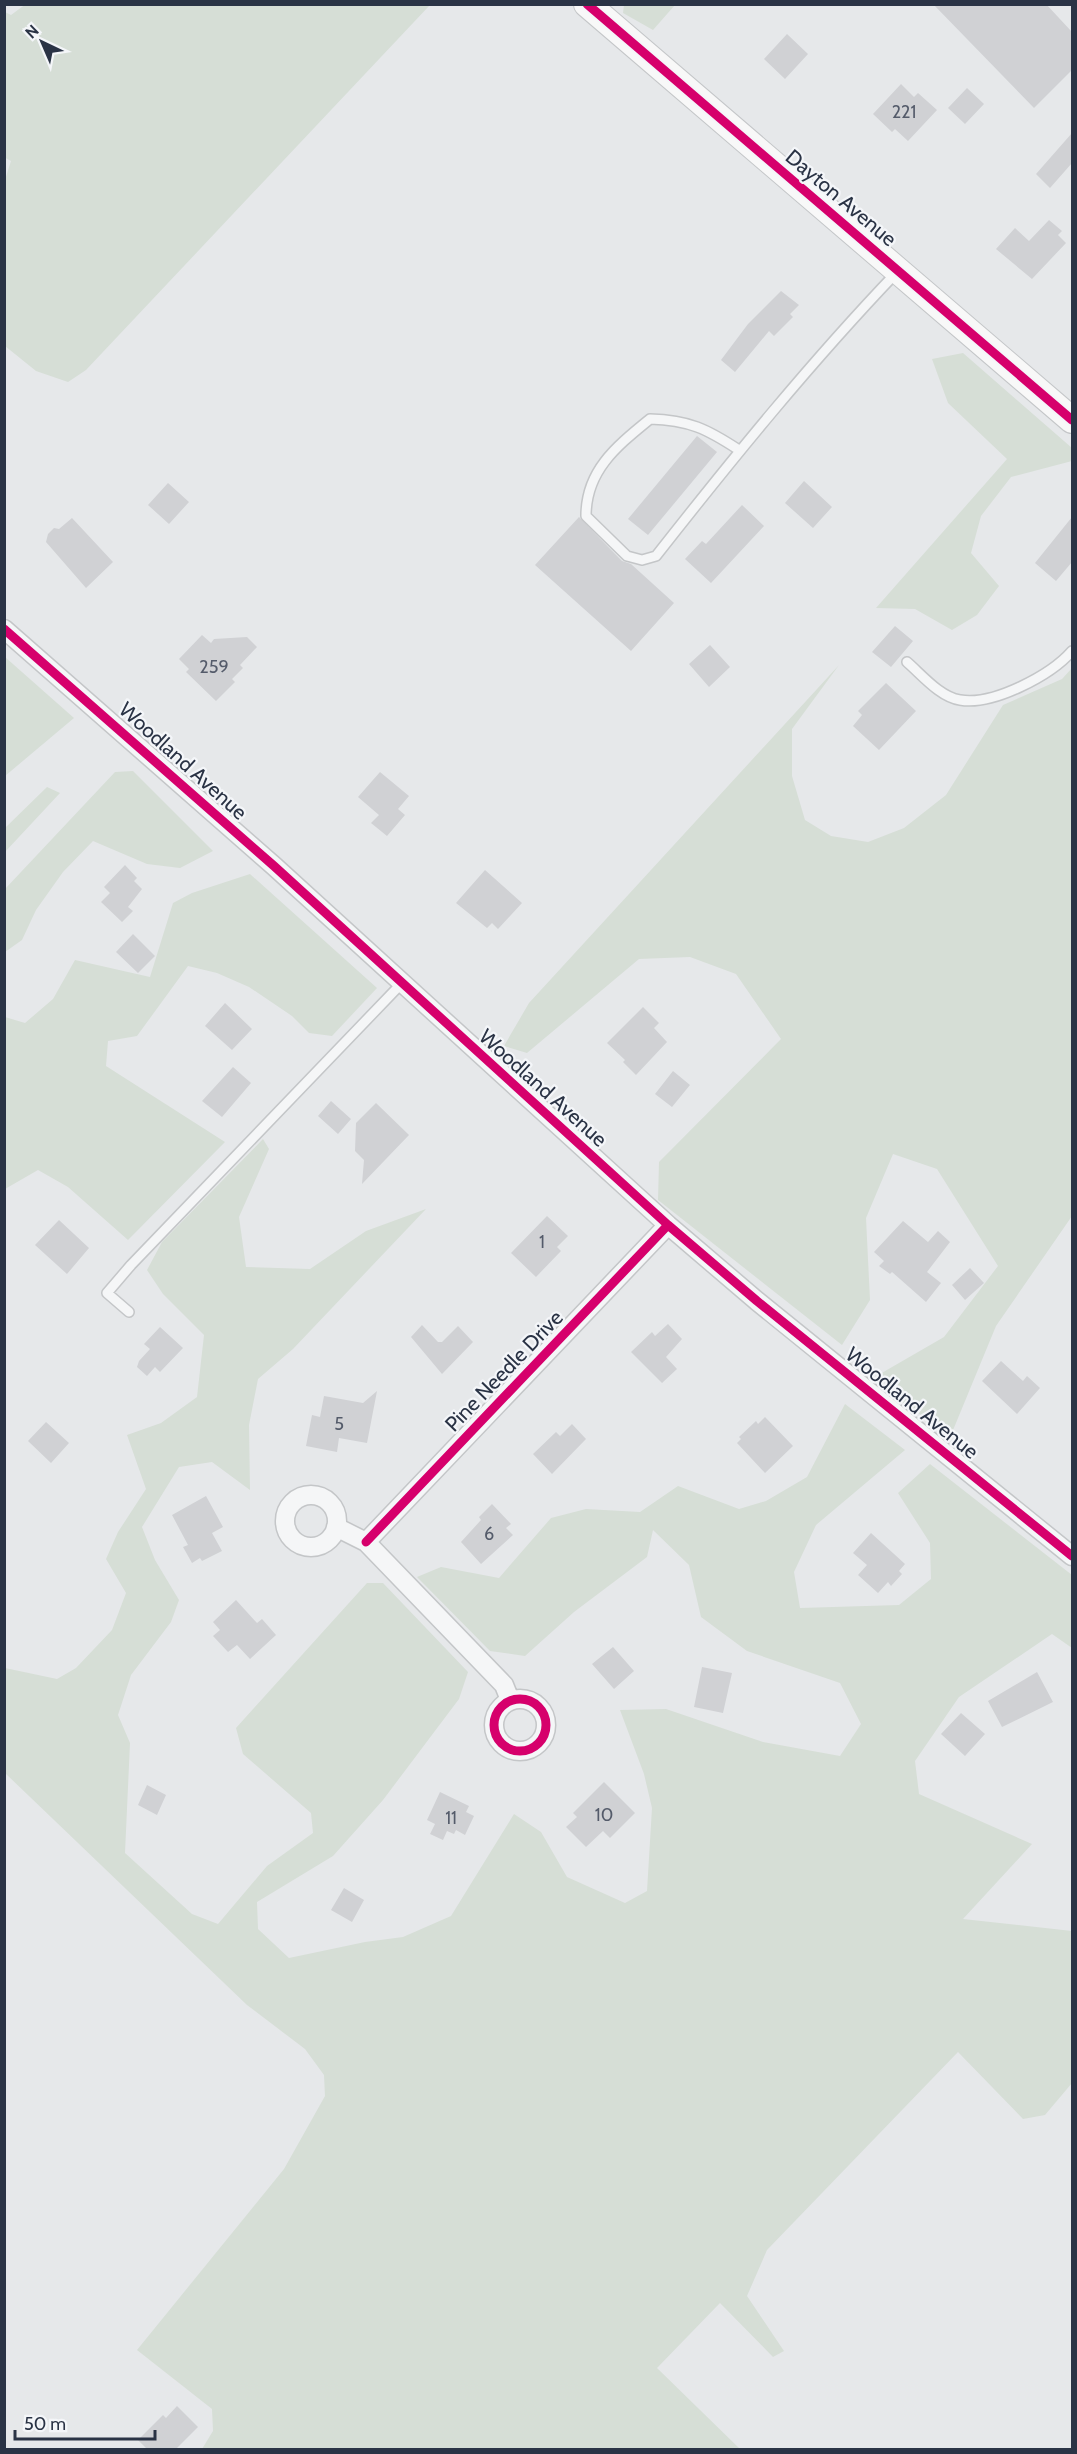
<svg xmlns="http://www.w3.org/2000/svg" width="1077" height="2454" viewBox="0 0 1077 2454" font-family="Cabin,sans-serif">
	<rect width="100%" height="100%" fill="#e6e8ea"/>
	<!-- green -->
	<path fill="#d6ded6" d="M26,4H430V5L86,370L68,382L36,371L5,346L4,183L11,161L4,157L5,12L11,15Z
		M624,5V4L675,5L653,30L623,13Z
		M963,353L1072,448V461L1011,477L981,516L971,553L999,586L977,615L952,630L915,609L876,608L1007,459L948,403L932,359Z
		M5,657L74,718L5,776Z
		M839,665L792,729V776L805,820L831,836L868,842L904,828L946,795L1003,705L1062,679L1072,668V1216L996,1326L951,1435L900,1401L880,1374L944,1337L998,1266L937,1169L893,1154L866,1218L870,1300L842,1345L658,1200L659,1162L781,1039L736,974L690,957L639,959L527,1053L504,1046L529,1003Z
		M133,771L213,851L180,868L147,864L93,841L63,872L36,910L22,940L5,952V889L115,772Z
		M47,787L60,793L5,852V828Z
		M250,874L377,988L332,1036L309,1033L292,1016L249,987L217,973L188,966L137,1036L108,1041L106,1066L225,1142L128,1240L68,1187L38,1170L5,1189V1017L25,1023L53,999L75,960L150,977L173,903L192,893Z
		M263,1139L269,1149L239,1217L246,1267L310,1269L366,1231L426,1209L293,1349L258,1379L249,1425L250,1490L212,1462L179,1467L142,1527L155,1560L179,1600L171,1622L131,1675L118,1715L130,1743L125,1853L192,1914L218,1924L267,1866L313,1833L311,1813L243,1754L236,1728L367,1583H383L468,1672L459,1699L383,1800L333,1856L257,1902L258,1929L289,1958L365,1942L403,1937L451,1916L514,1814L541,1832L567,1877L625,1903L647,1891L652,1808L644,1774L620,1710L666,1709L763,1742L840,1756L861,1724L840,1683L747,1651L701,1617L689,1565L653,1530L647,1557L574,1612L525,1656L490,1651L417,1577L441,1567L499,1578L551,1518L586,1509L640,1512L678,1486L739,1509L766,1501L807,1477L845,1404L905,1450L816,1525L794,1572L800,1608L899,1605L931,1579L930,1543L898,1493L930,1464L1072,1575V1648L1052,1634L959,1697L915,1761L919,1794L1032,1844L963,1919L1072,1931V2083L1045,2115L1023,2119L958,2052L767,2250L747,2296L784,2351L773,2357L720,2303L657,2368L740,2449H202L213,2431L212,2409L137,2350L284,2169L325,2096L324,2075L305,2049L247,2005L5,1773V1668L57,1679L76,1668L112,1630L126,1593L106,1559L118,1532L146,1489L127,1435L161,1423L197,1397L204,1335L163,1294L147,1270L162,1242Z"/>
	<!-- building -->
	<path fill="#d0d1d4" d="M933,4H1046L1072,32V70L1034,108Z
		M787,34L808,54L785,79L764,59Z
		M901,84L914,97L918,93L937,110L908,141L895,129L892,132L873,114Z
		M967,88L984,104L965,124L948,108Z
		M1072,133V163L1050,188L1036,174Z
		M1049,220L1062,231L1058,235L1066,243L1032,279L996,249L1015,228L1029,241Z
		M781,291L799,305L790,314L793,317L774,336L769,331L735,372L721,360L748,324Z
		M697,436L717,452L648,535L628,519Z
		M804,481L832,507L813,528L785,503Z
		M168,483L189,502L169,524L148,505Z
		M742,505L764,526L711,583L685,559L702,541L706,544Z
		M579,517L622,561L631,564L674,603L631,651L535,565Z
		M1072,517V562L1056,581L1035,563Z
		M72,518L113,562L86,588L46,542L48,534L54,528L59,529Z
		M895,626L913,641L891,667L872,652Z
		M202,635L211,643L214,639L247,637L257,647L240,665L243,668L232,679L235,682L216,701L186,672L189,669L179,659Z
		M710,645L730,667L709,687L689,664Z
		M886,683L916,711L879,750L853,726L862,715L858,711Z
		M380,772L409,796L398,809L405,815L387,836L371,823L379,815L358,797Z
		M125,865L137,878L134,881L142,889L128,907L133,911L122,922L101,902L110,893L104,887Z
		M485,870L522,903L498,929L492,923L487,928L456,903Z
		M133,934L155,956L138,973L116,952Z
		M225,1003L252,1029L232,1050L205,1026Z
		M643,1007L659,1023L654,1028L667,1042L636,1075L623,1062L625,1060L607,1043Z
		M233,1067L251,1083L222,1117L202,1101Z
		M673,1071L690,1085L672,1107L655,1094Z
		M331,1101L351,1119L338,1134L318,1116Z
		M376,1103L409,1135L362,1184L364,1160L355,1151L356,1123Z
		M547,1216L568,1236L557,1247L561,1251L536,1277L511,1253Z
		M59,1220L89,1248L67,1274L35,1245Z
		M903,1221L928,1242L938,1231L950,1242L927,1272L941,1283L926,1302L892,1272L890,1274L879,1266L884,1261L874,1252Z
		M970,1268L984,1283L965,1300L952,1285Z
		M668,1324L682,1339L666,1357L677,1369L662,1383L631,1352L652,1332L655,1336Z
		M422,1325L438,1342H442L458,1326L473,1342L442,1374L411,1337Z
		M160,1327L183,1348L160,1372L155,1367L147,1376L137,1367L139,1361L150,1349L144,1344Z
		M1001,1361L1023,1381L1027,1376L1040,1388L1017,1414L982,1381Z
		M377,1391L367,1443L339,1438L337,1452L306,1446L312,1415L320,1417L324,1396L363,1403Z
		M765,1417L793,1446L765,1473L737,1443L741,1439L739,1437L756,1421L758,1424Z
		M46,1422L69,1443L51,1463L28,1441Z
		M572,1424L586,1439L552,1474L533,1454L556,1432L560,1436Z
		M206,1496L223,1527L212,1533L222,1551L202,1561L200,1558L192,1563L183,1547L188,1545L172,1515Z
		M492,1504L511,1524L506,1528L513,1535L481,1564L461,1542L481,1520L479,1517Z
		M871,1533L905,1564L899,1571L902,1574L891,1586L888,1582L878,1593L858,1575L867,1565L853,1553Z
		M236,1600L257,1623L262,1619L276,1635L250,1659L237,1645L228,1652L213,1636L220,1630L213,1622Z
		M613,1647L634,1671L614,1689L592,1664Z
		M702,1667L732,1673L723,1713L694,1707Z
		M1037,1672L1053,1702L1002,1727L988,1701Z
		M961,1713L985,1734L965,1756L941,1734Z
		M604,1782L635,1813L610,1838L603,1831L586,1847L566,1827L577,1817L573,1813Z
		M147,1785L166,1795L157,1815L138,1805Z
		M440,1792L469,1806L466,1812L474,1816L465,1835L456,1830L454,1834L447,1831L443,1840L430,1834L435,1824L427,1820Z
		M344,1888L364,1900L352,1922L331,1910Z
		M177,2406L198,2427L175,2450H148L138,2440L163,2415L166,2418Z"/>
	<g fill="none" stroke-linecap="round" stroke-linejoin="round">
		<!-- lane casing -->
		<g stroke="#c4c6c8" stroke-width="12">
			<path id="lane" d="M739,450C707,429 689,420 650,419C617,446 586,470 586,516L627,556L642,560L656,556C733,458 811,362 897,272
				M907,662C922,675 940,697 960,700C993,706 1051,675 1072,651
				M129,1312L107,1293L131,1265L402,983"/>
		</g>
		<!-- street casing -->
		<g stroke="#c4c6c8" stroke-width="21">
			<path id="street" d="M4,629L274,866L668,1225L757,1301L1072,1556
				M285 1521a26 26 0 1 1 52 0a26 26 0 1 1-52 0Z
				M336,1527L366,1542L504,1685L510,1700
				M366,1542L668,1225
				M494 1725a26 26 0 1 1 52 0a26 26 0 1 1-52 0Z"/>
		</g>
		<!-- secondary casing -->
		<g stroke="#c4c6c8" stroke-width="28">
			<path id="secondary" d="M587,4L1072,420"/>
		</g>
		<!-- lane -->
		<use href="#lane" stroke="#f5f6f7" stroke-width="9"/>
		<!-- street -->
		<use href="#street" stroke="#f5f6f7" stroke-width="18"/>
		<!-- secondary -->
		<use href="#secondary" stroke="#f8f8f8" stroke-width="26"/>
		<!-- cycleway casing -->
		<g stroke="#f4f6f9" stroke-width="13">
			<path id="cycleway" d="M587,4L1072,420
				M4,629L274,866L668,1225L757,1301L1072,1556
				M366,1542L668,1225
				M494 1725a26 26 0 1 1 52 0a26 26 0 1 1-52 0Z"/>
		</g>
		<!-- cycleway -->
		<use href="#cycleway" stroke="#d6006c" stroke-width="9"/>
	</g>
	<g text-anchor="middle" stroke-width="4.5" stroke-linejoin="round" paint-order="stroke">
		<!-- number labels -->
		<g font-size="18" fill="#545b6a">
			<text x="904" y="118">221</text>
			<text x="214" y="673">259</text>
			<text x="542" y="1248">1</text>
			<text x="339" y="1430">5</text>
			<text x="489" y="1540">6</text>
			<text x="604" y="1821">10</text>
			<text x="451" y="1824">11</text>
		</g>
		<!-- street labels -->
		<g font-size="21" fill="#2a3345" stroke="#f4f6f9">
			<text transform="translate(841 198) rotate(40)" y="7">Dayton Avenue</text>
			<text transform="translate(183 761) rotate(42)" y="7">Woodland Avenue</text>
			<text transform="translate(543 1088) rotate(42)" y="7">Woodland Avenue</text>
			<text transform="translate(504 1371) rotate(-46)" y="7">Pine Needle Drive</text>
			<text transform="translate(912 1403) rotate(39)" y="7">Woodland Avenue</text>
		</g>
	</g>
	<!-- border -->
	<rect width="1077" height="2454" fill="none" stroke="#2a3345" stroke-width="12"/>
	<!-- north arrow -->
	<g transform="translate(42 42) rotate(316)" stroke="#f4f6f9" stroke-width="4.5" paint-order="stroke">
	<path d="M0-4.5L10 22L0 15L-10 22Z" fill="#2a3345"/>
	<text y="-9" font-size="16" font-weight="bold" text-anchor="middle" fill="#2a3345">N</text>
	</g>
	<!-- scale -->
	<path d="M15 2430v9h140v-9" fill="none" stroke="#2a3345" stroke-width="3"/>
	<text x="24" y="2430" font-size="18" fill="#2a3345" stroke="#f4f6f9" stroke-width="4.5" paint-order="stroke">50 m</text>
</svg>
